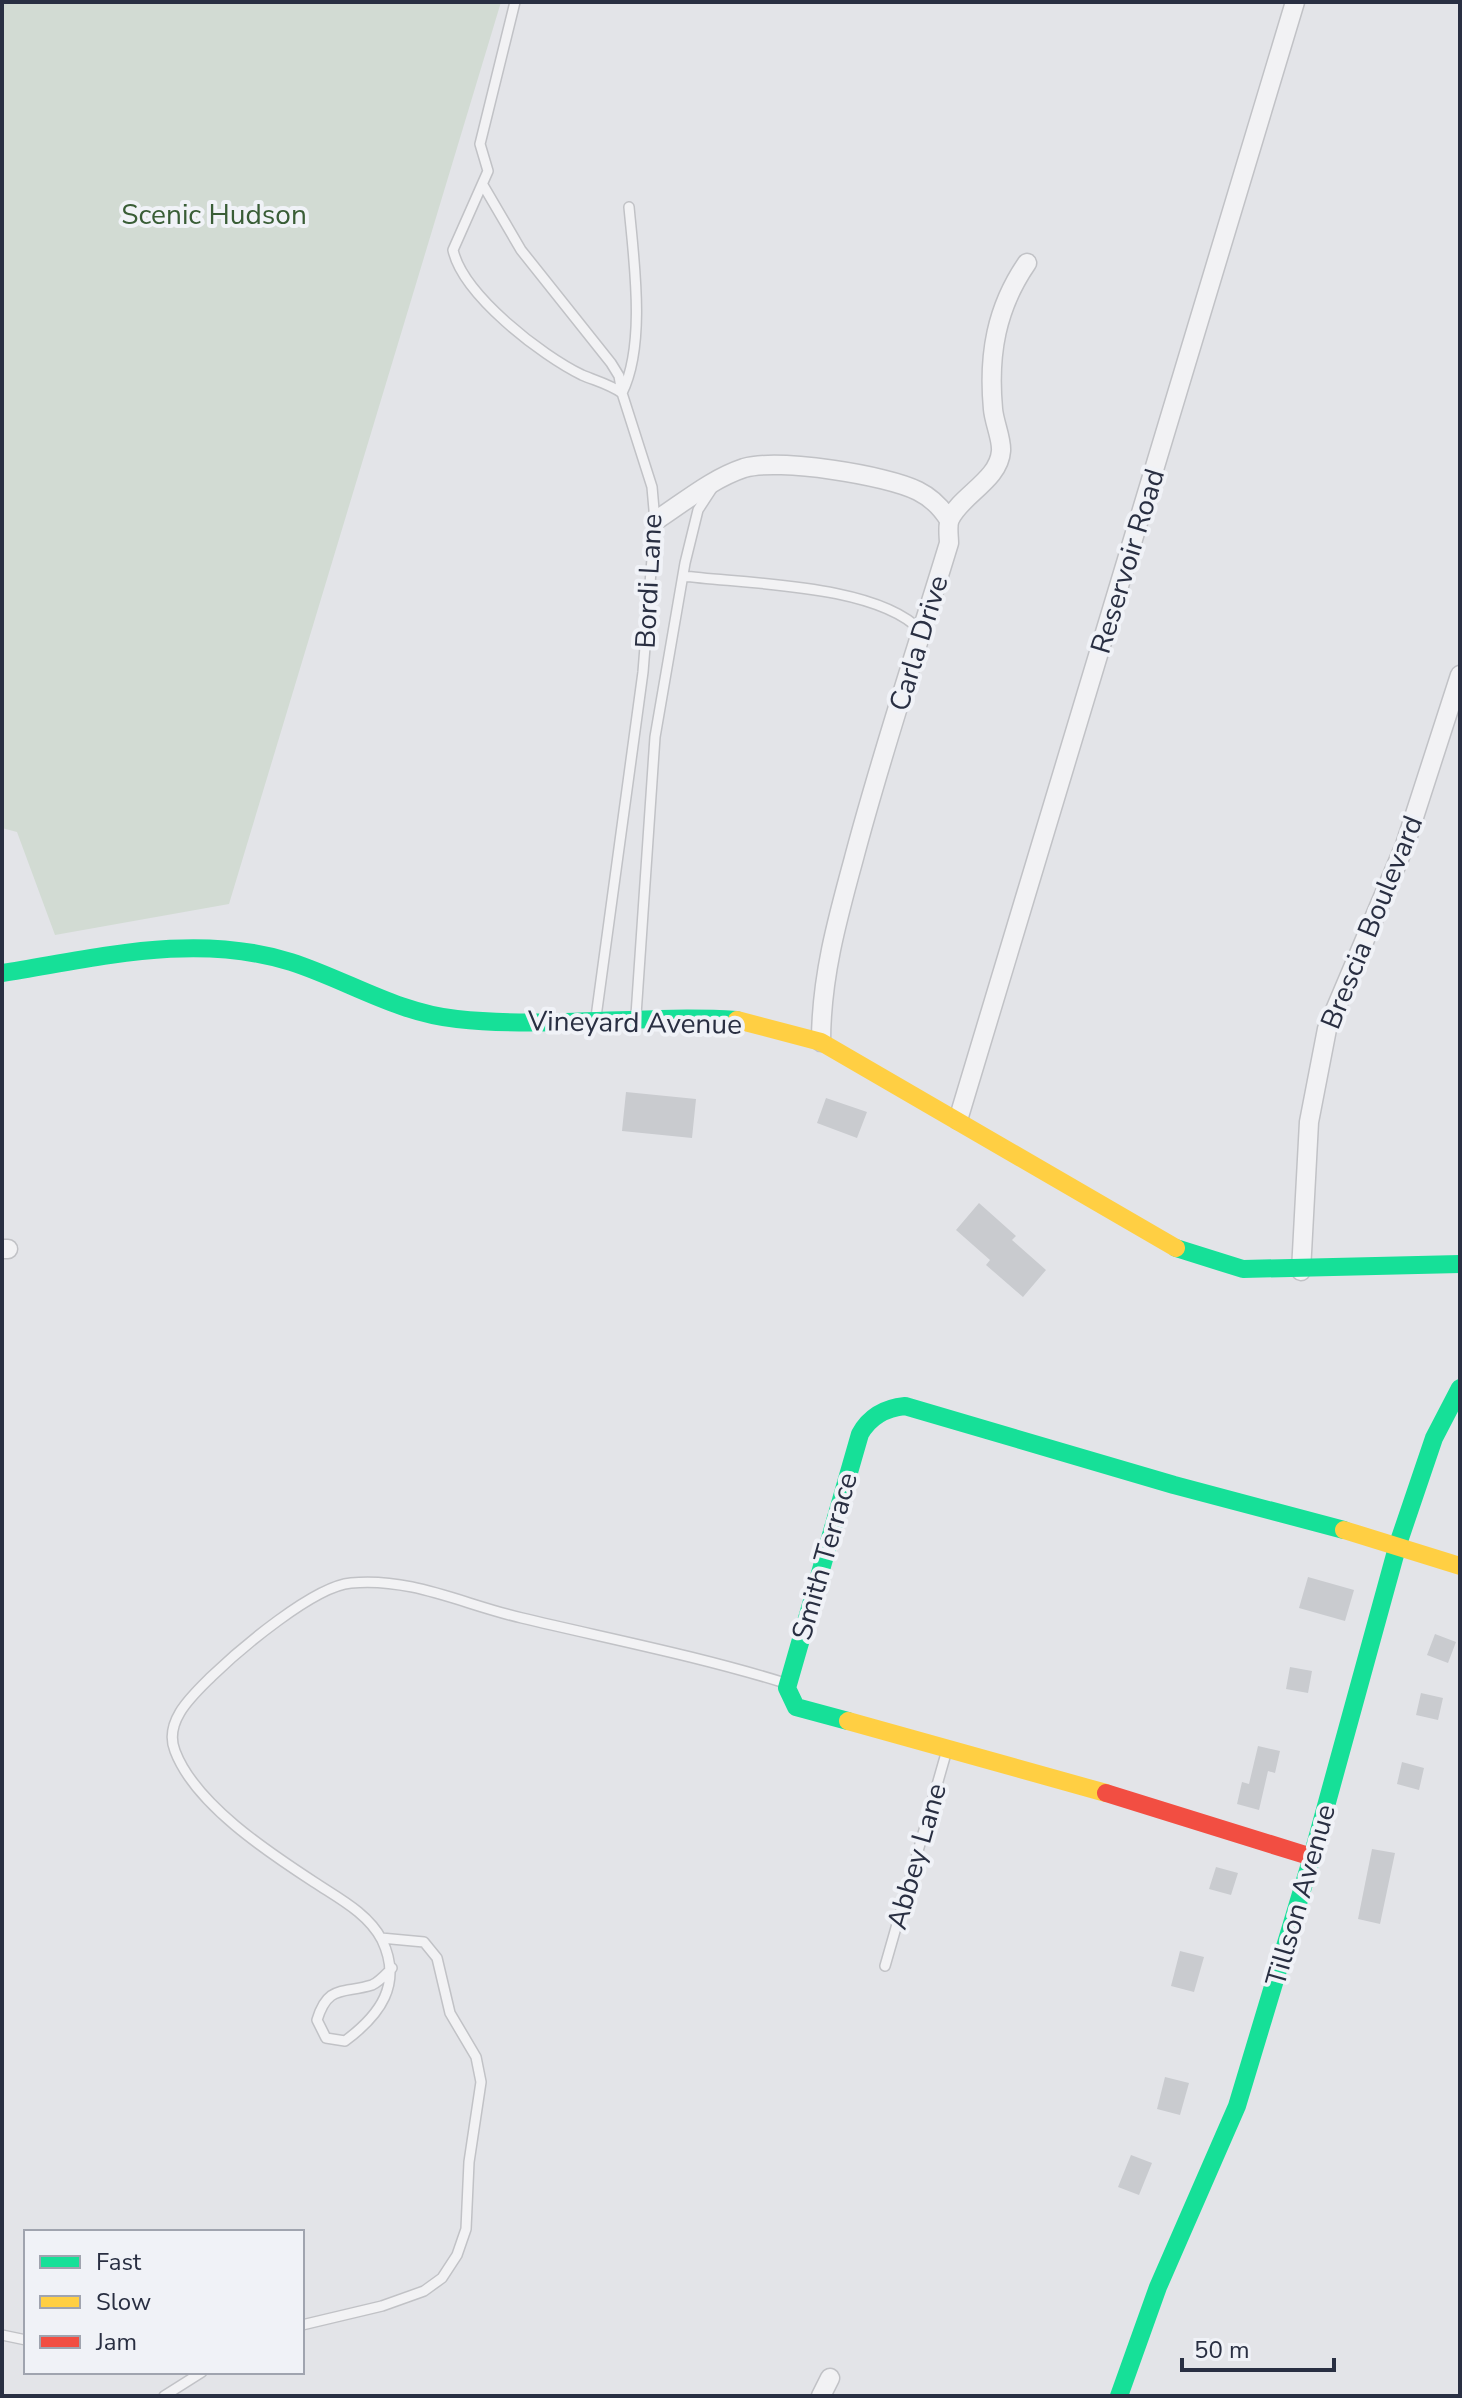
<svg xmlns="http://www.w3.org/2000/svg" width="1462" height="2398" viewBox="0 0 1462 2398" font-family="'Nunito Sans',sans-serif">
	<rect width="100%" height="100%" fill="#e3e4e8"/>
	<!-- green -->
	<path fill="#d2dbd3" d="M2,2H501L229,904L55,935L17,832L2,828Z"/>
	<!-- building -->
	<path fill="#c9cbcf" d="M626,1092L696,1099L692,1138L622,1131Z
		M826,1098L867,1112L857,1138L817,1123Z
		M979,1203L1016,1236L1012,1240L1046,1270L1023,1297L986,1265L990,1260L956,1230Z
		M1308,1577L1354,1590L1345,1621L1299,1608Z
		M1435,1634L1456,1642L1448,1663L1427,1655Z
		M1290,1667L1312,1671L1308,1693L1286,1689Z
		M1421,1693L1443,1698L1438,1720L1416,1715Z
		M1258,1746L1280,1751L1275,1773L1268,1771L1259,1810L1237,1804L1242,1782L1249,1784Z
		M1402,1762L1424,1768L1419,1790L1397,1784Z
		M1372,1849L1395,1853L1380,1924L1358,1919Z
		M1216,1867L1238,1873L1231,1895L1209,1889Z
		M1180,1951L1204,1957L1194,1992L1171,1986Z
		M1165,2077L1189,2083L1180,2115L1157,2109Z
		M1131,2155L1152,2163L1139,2195L1118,2187Z"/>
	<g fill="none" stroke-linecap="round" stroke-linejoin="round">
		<!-- lane casing -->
		<g stroke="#c1c2c6" stroke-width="12">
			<path id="lane" d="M515,2L480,144L488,171L453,250C463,295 541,355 582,375C596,381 609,384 622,393L652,487L655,521L643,672L596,1017
				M483,185L521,250L611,363L619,376L622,393
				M622,393C646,345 634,261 629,207
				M683,576C747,584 877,584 921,631
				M636,1015L655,737L685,563L698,510L713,487
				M885,1966L947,1750
				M392,1968C386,1974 379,1982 372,1985C343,1994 328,1984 317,2020L326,2038L345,2041C380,2015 403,1984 382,1940C368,1913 338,1898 314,1882C268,1852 195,1804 175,1751C163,1721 193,1695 212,1676C240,1649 314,1586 351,1583C411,1577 465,1605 522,1618C610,1639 698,1656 785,1683
				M302,2325L382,2306L424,2291L442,2278L457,2255L466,2229L469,2162L481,2082L476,2057L450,2013L437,1958L424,1942L381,1938
				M2,2335L26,2340
				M164,2396L202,2372"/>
		</g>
		<!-- street casing -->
		<g stroke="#c1c2c6" stroke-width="21">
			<path id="street" d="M655,521C683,503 711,479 744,468C779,458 886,475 918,491C932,498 941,507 949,520
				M821,1042C821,978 837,920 854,858C882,752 917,648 949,543C949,537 947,525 950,519C961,495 999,480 1001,451C1002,439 994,422 993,409C988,355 996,308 1027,263
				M958,1120L1295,2
				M2,1249H8
				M1301,1271L1309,1122L1327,1029L1405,845L1460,675
				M821,2396L830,2378"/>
		</g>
		<!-- lane -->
		<use href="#lane" stroke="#f2f2f4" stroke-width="9"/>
		<!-- street -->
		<use href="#street" stroke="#f2f2f4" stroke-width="18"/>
		<!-- fast -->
		<path stroke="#16e098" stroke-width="18" d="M2,973C98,958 195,932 291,962C347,980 397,1013 457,1019C550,1029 644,1014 737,1020
			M1176,1248L1243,1269L1460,1264
			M848,1721L796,1707L787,1688L860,1434C870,1416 885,1408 905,1406L1174,1485L1344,1530
			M1119,2396L1158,2287L1237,2106L1312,1857L1398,1544L1434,1438L1460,1388"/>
		<!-- slow -->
		<path stroke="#ffcf43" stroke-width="18" d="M737,1020L821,1042L1176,1248
			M1344,1530L1460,1566
			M848,1721L1106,1793"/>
		<!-- jam -->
		<path stroke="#f24e42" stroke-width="18" d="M1106,1793L1312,1857"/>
	</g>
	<g text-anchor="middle" stroke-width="8" stroke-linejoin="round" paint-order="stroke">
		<!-- park labels -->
		<g font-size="28" fill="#395d36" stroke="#f0f2f7">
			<text x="214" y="224">Scenic Hudson</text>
		</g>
		<!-- street labels -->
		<g font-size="28" fill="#292f42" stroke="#f0f2f7">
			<text transform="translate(1127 561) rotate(-73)" y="10">Reservoir Road</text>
			<text transform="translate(648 581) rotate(-87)" y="10">Bordi Lane</text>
			<text transform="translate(918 643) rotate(-73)" y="10">Carla Drive</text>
			<text transform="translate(1371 922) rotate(-68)" y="10">Brescia Boulevard</text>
			<text transform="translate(635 1022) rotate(1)" y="10">Vineyard Avenue</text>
			<text transform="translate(824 1556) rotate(-74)" y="10">Smith Terrace</text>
			<text transform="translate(916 1856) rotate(-74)" y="10">Abbey Lane</text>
			<text transform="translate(1300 1895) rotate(-74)" y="10">Tillson Avenue</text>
		</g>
	</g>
	<!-- border -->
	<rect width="1462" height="2398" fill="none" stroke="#292f42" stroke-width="8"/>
	<!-- legend -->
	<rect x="24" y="2230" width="280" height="144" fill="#f0f2f7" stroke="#a0a4af" stroke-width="2"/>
	<rect x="40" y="2256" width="40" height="12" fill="#16e098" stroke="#a0a4af" stroke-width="2"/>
	<text x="96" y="2270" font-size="24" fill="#292f42">Fast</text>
	<rect x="40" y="2296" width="40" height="12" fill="#ffcf43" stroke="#a0a4af" stroke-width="2"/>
	<text x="96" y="2310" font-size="24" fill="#292f42">Slow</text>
	<rect x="40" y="2336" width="40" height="12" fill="#f24e42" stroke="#a0a4af" stroke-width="2"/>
	<text x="96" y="2350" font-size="24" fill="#292f42">Jam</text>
	<!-- scale -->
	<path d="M1182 2358v12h152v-12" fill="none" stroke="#292f42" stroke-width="4"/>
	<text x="1194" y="2358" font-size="24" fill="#292f42" stroke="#f0f2f7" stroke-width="6" paint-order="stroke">50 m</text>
</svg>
